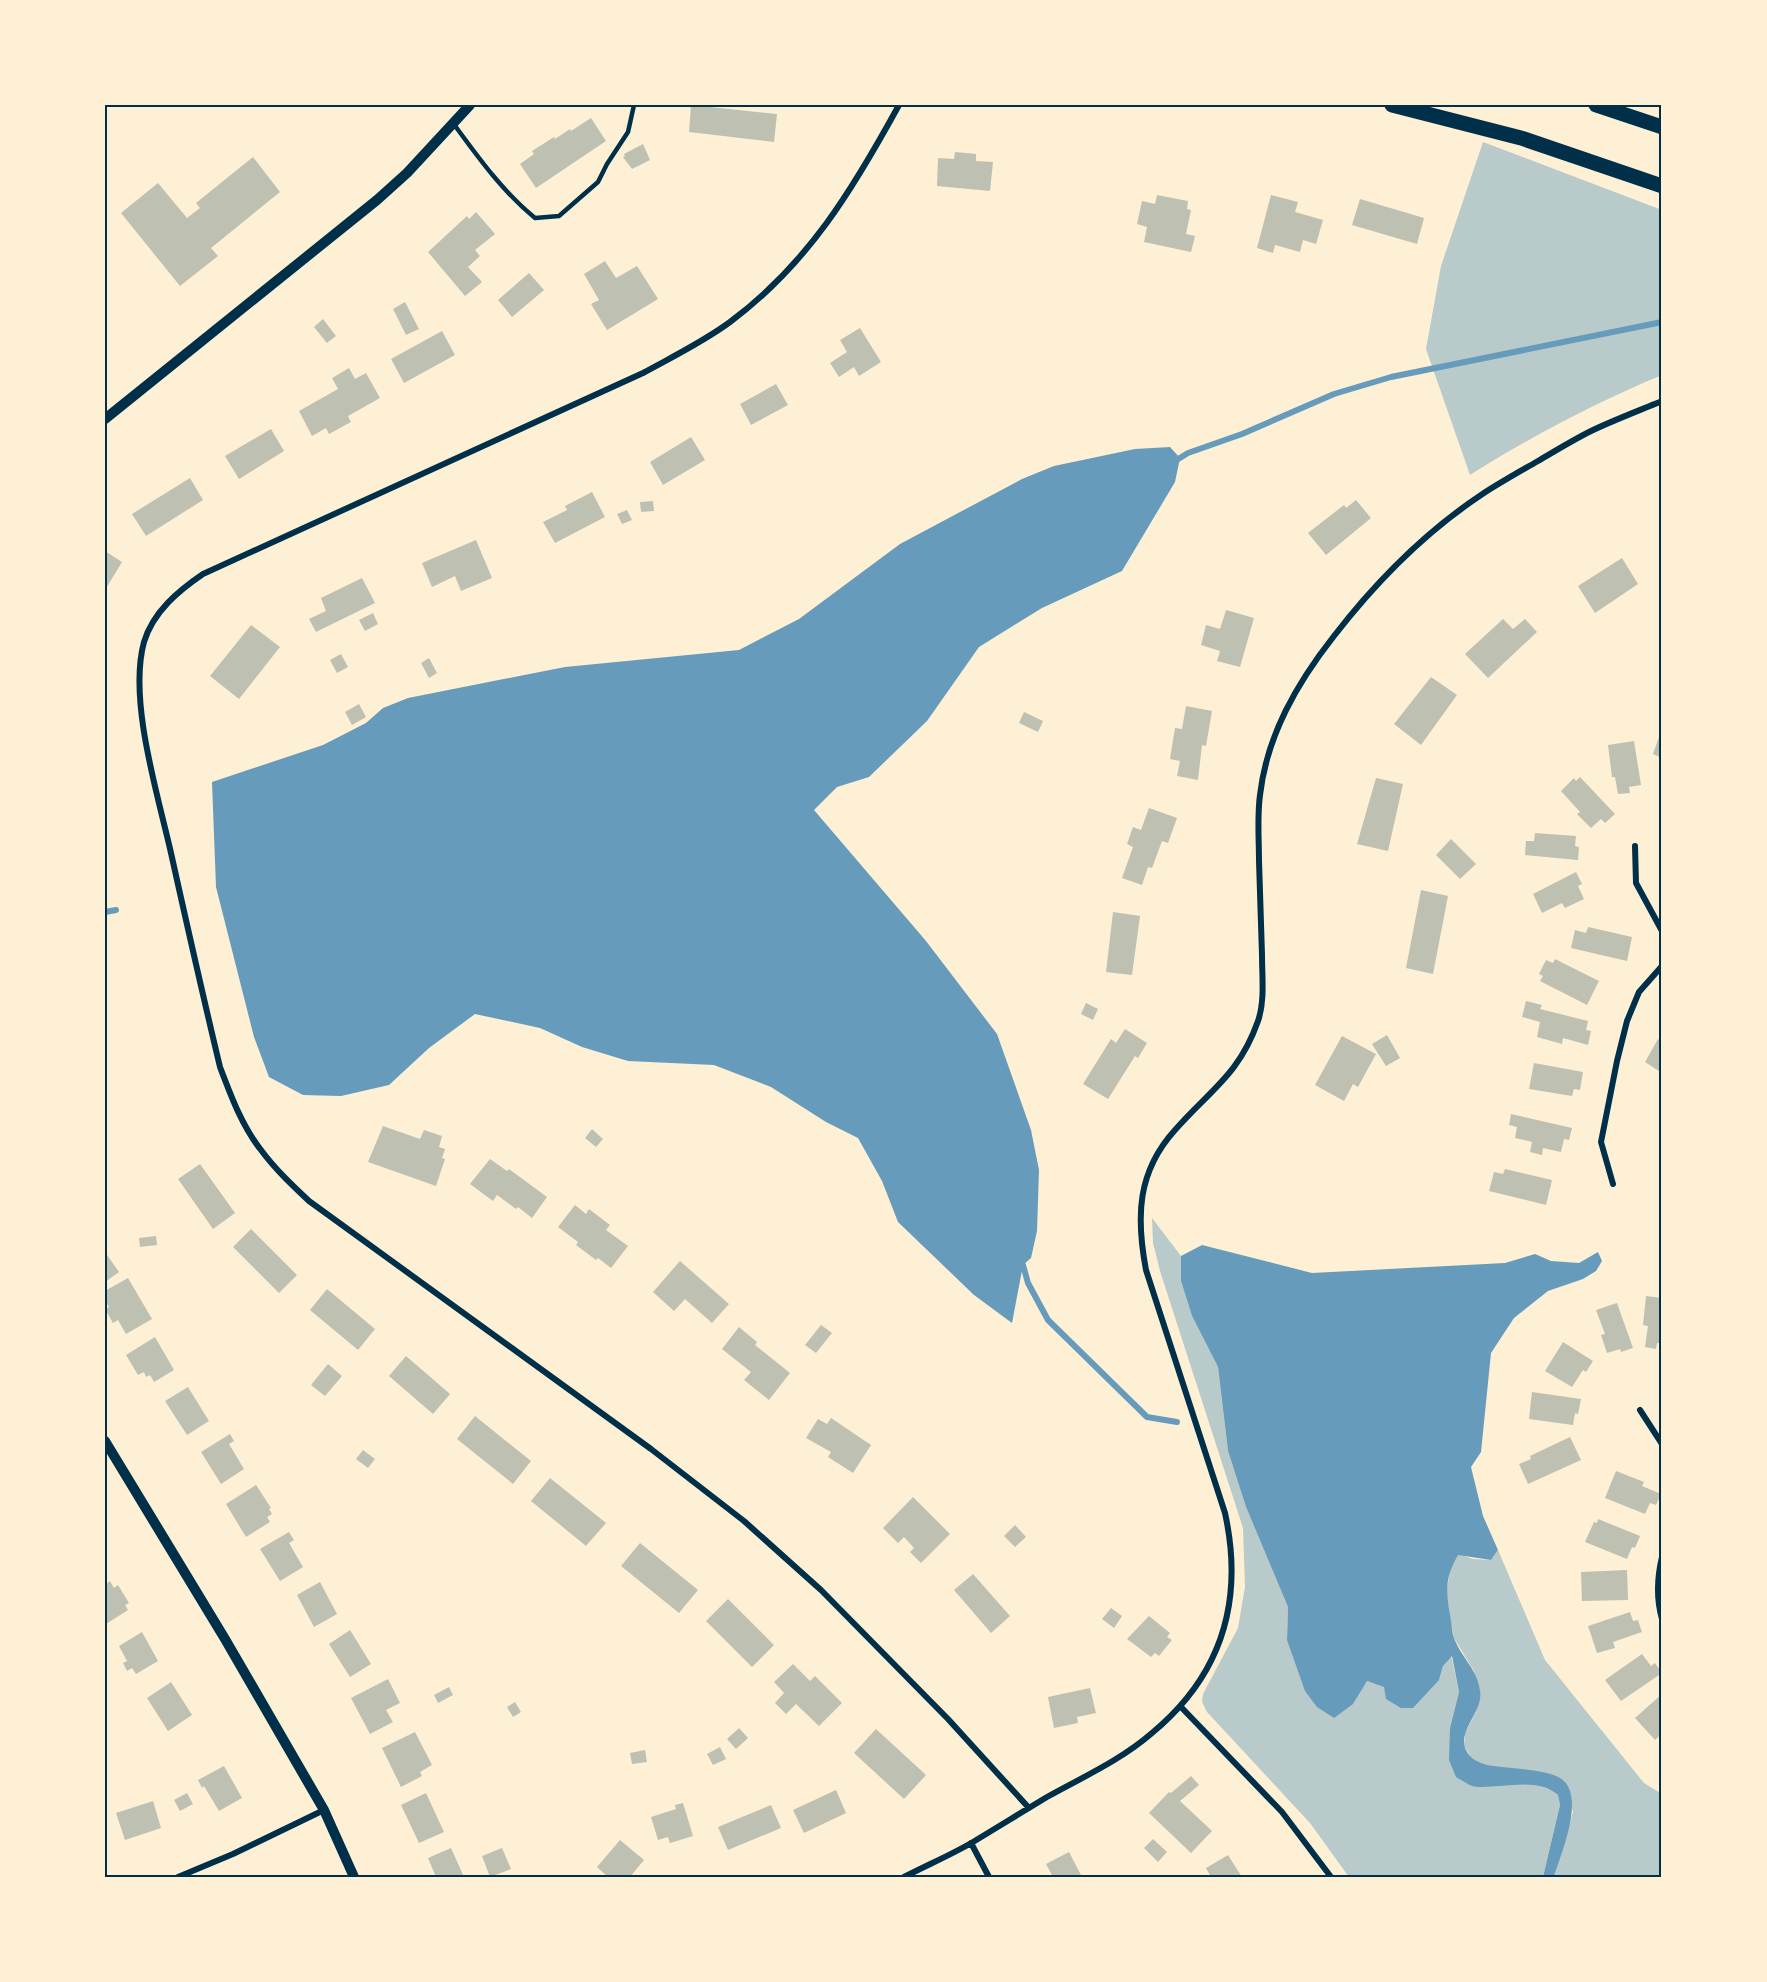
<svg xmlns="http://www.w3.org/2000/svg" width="1767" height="1982" viewBox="0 0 1767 1982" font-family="Mulish,sans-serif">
	<rect width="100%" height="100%" fill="#fdf0d5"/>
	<!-- green -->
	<path fill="#b9caca" d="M1483,142L1662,210V375C1595,403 1532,436 1470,475L1426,349L1441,266Z
		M1152,1218L1181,1256V1281L1192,1316L1218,1367L1228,1451L1246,1507L1288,1607L1287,1640L1353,1704L1366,1681L1384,1686L1439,1680L1443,1666L1451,1655L1459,1692L1450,1728L1477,1787C1501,1783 1539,1779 1558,1795L1560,1805L1543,1877H1349L1310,1823L1207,1712L1202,1702L1203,1694L1238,1628L1245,1587L1243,1528L1160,1271L1153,1243Z
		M1498,1550L1545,1660L1644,1783L1662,1794V1877H1554L1573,1812L1564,1781L1547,1773L1494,1767L1478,1762L1470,1756L1464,1746L1465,1733L1476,1712L1474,1671L1454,1638L1446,1594L1451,1567L1458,1554L1473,1559L1491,1560Z"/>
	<!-- water -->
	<path fill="#669bbc" d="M1170,447L1180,458L1175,482L1122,571L1042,608L979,647L927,721L869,777L837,787L814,810L926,941L997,1034L1031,1130L1039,1170L1037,1231L1031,1258L1023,1265L1012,1323L974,1295L898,1222L882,1181L858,1138L826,1122L771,1087L714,1065L628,1061L582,1047L540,1028L475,1014L429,1048L389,1085L341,1096L303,1095L269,1077L254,1037L216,887L212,782L323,745L366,723L383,708L408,698L565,667L739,650L799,619L900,544L1022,479L1054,466L1135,449Z
		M1202,1245L1312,1273L1505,1263L1535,1254L1551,1261L1579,1263L1598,1252L1602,1261L1596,1271L1583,1279L1548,1291L1514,1318L1491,1353L1481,1452L1471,1467L1483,1516L1498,1550L1491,1560L1458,1555C1444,1579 1446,1594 1451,1620C1452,1626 1452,1633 1454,1638C1461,1657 1478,1670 1480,1691C1484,1713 1452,1734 1469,1755C1477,1764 1491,1766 1502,1767C1517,1769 1553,1770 1564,1781C1584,1801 1561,1853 1554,1877H1543L1560,1805L1558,1795C1537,1777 1504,1788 1478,1787C1471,1787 1463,1781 1456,1777L1449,1760L1450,1728L1459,1692L1452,1656L1443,1666L1439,1680L1413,1708H1401L1386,1699L1384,1687L1367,1681L1353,1704L1334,1718L1317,1707L1305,1691L1287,1640L1288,1607L1246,1507L1228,1451L1218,1367L1192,1316L1181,1281V1256Z"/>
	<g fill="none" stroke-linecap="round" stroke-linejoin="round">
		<!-- stream -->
		<path stroke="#669bbc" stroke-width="6" d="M1175,461L1188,453L1242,434L1334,394L1391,377L1662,322
			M105,912L116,910
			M1019,1260L1023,1265L1028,1283L1048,1320L1147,1417L1177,1422"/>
	</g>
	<!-- building -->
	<path fill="#bec0b2" d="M691,105L777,114L774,142L689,132Z
		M591,118L606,141L536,188L520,164L534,154L532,151L554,137L555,139L570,129L571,131Z
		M643,144L650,160L632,169L623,157L625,156L624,154Z
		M955,152L976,154V161L993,162L990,191L937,186L938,158L954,159Z
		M253,157L280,192L211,248L218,256L180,286L121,213L158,183L187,218L200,208L196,203Z
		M1157,195L1188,201L1187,209L1191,210L1186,234L1195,236L1191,252L1144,242L1147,227L1137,224L1142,201L1155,204Z
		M1271,195L1298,202L1295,212L1323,220L1316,244L1303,240L1300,252L1275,245L1273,253L1257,248Z
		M1360,199L1424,218L1417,244L1352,225Z
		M476,212L495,234L475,250L480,256L468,267L482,282L465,296L428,252L467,216L469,219Z
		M605,261L616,278L637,266L658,299L607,330L591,304L599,300L584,274Z
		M529,273L544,290L512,317L498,300Z
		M405,302L419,329L406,335L393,309Z
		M323,319L336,336L327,343L314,327Z
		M860,328L881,362L859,376L854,367L839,377L830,363L847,352L840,340Z
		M442,331L455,355L404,383L391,359Z
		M349,368L355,379L366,373L380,398L348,416L351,422L329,434L326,428L312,436L299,411L338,389L332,378Z
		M776,384L788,405L751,425L740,404Z
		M271,429L284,451L239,479L225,456Z
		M691,437L705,460L663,485L650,462Z
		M190,478L203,500L146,536L132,514Z
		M592,492L605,517L555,543L543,522L567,510L565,506Z
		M1356,500L1371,518L1326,555L1308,533L1344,505L1346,508Z
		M653,501L654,511L641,512L640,502Z
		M627,510L632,520L622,524L617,514Z
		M476,540L492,578L461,591L455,576L432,587L422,563Z
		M105,551L122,562L105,590Z
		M1622,558L1638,584L1595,613L1578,586Z
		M362,578L375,603L316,632L309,619L326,611L321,598Z
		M1226,610L1254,618L1240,667L1217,661L1220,651L1201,645L1206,625L1220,629Z
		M373,613L378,624L365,631L359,620Z
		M1503,619L1513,629L1525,619L1537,632L1488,678L1465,654Z
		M251,625L280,647L239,699L210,676Z
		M341,654L348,667L337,673L330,660Z
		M429,658L437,673L429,678L421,663Z
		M1431,677L1457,695L1421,745L1394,724Z
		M359,704L366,717L352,725L345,712Z
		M1186,706L1212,711L1206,746L1202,745L1198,780L1177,776L1180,761L1170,759L1175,728L1182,729Z
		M1024,712L1043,721L1038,732L1019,723Z
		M1659,737H1662V758L1653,754Z
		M1634,741L1641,785L1629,787L1630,793L1618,794L1615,777H1612L1608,745Z
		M1580,777L1615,814L1605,823L1601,819L1591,828L1577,814L1580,812L1561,791L1574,778L1576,781Z
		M1376,778L1403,784L1388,851L1357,844Z
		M1149,808L1177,818L1168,843L1162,841L1152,868L1148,867L1142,885L1122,878L1133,847L1127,844L1133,827L1141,830Z
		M1535,833L1576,836L1575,846L1579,847L1578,860L1525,855L1526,841H1534Z
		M1451,839L1476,864L1460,879L1436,855Z
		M1576,872L1582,884L1578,886L1584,899L1565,908L1562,903L1542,913L1533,894Z
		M1421,890L1448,896L1433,974L1406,968Z
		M1113,912L1140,916L1132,975L1106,972Z
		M1588,927L1632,937L1627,961L1571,948L1575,930L1586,933Z
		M1555,959L1599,981L1587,1005L1540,981L1543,976L1539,974L1546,960L1553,963Z
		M1526,1001L1542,1005L1540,1009L1588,1021L1586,1030L1591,1031L1588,1045L1563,1038L1562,1044L1537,1037L1540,1022L1522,1017Z
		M1086,1003L1098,1009L1093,1020L1081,1014Z
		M1125,1029L1147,1043L1138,1058L1135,1056L1108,1099L1083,1084L1111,1039L1116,1043Z
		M1387,1035L1400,1058L1386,1066L1372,1044Z
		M1342,1036L1376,1054L1358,1087L1353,1084L1344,1101L1315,1085Z
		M1658,1039L1662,1042V1073L1645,1062Z
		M1534,1063L1583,1072L1580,1090L1574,1089L1572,1096L1529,1089Z
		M1511,1114L1572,1128L1569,1140L1564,1139L1561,1152L1543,1148L1542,1155L1530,1152L1532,1142L1515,1138L1517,1127L1509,1125Z
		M383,1126L420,1139L424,1130L442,1136L439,1147L445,1149L442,1158L445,1159L436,1186L368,1162Z
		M592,1129L603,1139L596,1147L585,1138Z
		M490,1159L507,1171L509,1169L547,1197L532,1218L518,1207L516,1209L497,1195L493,1201L470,1184Z
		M200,1164L235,1213L213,1229L178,1179Z
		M1505,1169L1552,1180L1546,1205L1489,1191L1494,1172L1503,1174Z
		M575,1205L586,1214L589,1209L610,1225L606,1230L628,1246L611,1268L598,1258L596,1260L576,1245L578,1242L558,1227Z
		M251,1229L297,1275L279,1293L233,1247Z
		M156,1236L157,1245L140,1247L139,1238Z
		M105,1252L119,1272L105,1282Z
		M680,1261L729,1304L712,1323L685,1299L674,1311L653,1292Z
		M128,1278L152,1319L126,1334L118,1320L113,1323L105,1309L109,1307L105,1300V1291Z
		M327,1289L375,1329L358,1350L310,1310Z
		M1646,1296L1662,1298V1343H1657L1656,1349L1645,1347L1648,1326L1643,1325Z
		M1617,1303L1633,1348L1621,1352L1620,1349L1607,1353L1601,1335L1605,1334L1596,1310Z
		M821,1325L832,1333L816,1353L805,1345Z
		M739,1327L757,1342L755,1345L790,1373L769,1400L744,1380L751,1372L722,1349Z
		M155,1337L174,1370L154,1382L150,1375L146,1377L144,1372L138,1375L126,1355Z
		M1563,1342L1593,1361L1586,1372L1583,1370L1572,1387L1545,1371Z
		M406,1356L450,1394L433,1414L389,1376Z
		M328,1364L342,1376L325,1396L311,1385Z
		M188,1387L209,1421L187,1435L165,1401Z
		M1532,1392L1581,1399L1578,1414L1575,1413L1573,1425L1529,1419Z
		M475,1416L531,1461L513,1484L457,1439Z
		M831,1418L871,1445L853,1473L828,1457L831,1452L806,1438L818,1419L827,1424Z
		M230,1434L234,1441L229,1444L244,1469L221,1484L201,1452Z
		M1570,1437L1581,1460L1528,1484L1519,1464L1531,1459L1530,1456Z
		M363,1450L375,1459L368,1468L356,1459Z
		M1616,1471L1644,1482L1642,1486L1661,1494L1656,1505L1650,1503L1645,1514L1605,1498Z
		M550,1478L606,1523L586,1546L531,1501Z
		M256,1485L271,1508L269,1509L272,1514L267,1517L270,1522L246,1537L226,1504Z
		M913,1497L950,1534L921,1563L910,1552L914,1548L904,1537L898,1543L883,1528Z
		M1598,1519L1640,1536L1635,1548L1632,1547L1627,1559L1585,1542L1594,1522L1597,1523Z
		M1015,1525L1026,1537L1015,1547L1004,1536Z
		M289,1532L294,1540L289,1543L303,1567L280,1581L260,1549Z
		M640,1543L698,1590L679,1613L621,1566Z
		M1627,1570L1628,1600L1582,1601L1581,1572Z
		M973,1574L1010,1616L991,1633L954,1590Z
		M110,1581L114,1588L118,1585L129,1603L125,1605L128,1610L106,1624L105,1585Z
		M320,1582L337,1614L314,1627L297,1595Z
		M728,1599L774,1645L752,1667L706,1621Z
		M1111,1608L1122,1616L1114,1628L1102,1619Z
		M1630,1612L1633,1621L1638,1620L1642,1632L1613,1642L1615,1648L1597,1653L1588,1626Z
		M1149,1616L1170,1633L1167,1637L1172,1640L1159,1656L1155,1653L1151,1657L1127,1639Z
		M350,1630L371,1664L350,1677L329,1644Z
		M142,1632L158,1661L136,1674L132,1668L127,1671L123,1663L127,1661L119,1646Z
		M1642,1654L1651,1666L1655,1663L1662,1673L1621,1701L1605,1680Z
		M793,1664L810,1681L815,1676L842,1703L819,1726L796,1704L786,1714L775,1703L784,1693L774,1682Z
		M388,1679L400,1703L386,1710L393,1722L370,1734L351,1698Z
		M171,1682L192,1715L168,1731L147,1698Z
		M449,1687L453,1695L438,1703L434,1695Z
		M1090,1688L1096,1713L1077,1717L1078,1723L1054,1728L1048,1697Z
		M1662,1694V1733L1655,1740L1635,1718Z
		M515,1702L521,1712L513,1717L507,1707Z
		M739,1728L748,1738L736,1749L727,1739Z
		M876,1729L926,1775L904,1799L854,1753Z
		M415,1732L432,1765L420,1772L422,1776L401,1787L382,1748Z
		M720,1747L726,1759L713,1765L707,1754Z
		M645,1750L647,1762L632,1764L630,1753Z
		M224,1766L242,1798L219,1811L204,1786L202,1788L198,1780Z
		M1191,1776L1199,1785L1180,1801L1212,1831L1191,1853L1149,1813L1169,1792L1171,1793Z
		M836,1790L846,1813L804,1833L793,1810Z
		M187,1793L193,1804L180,1811L174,1800Z
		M426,1793L444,1832L419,1843L401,1805Z
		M153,1801L161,1828L125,1840L116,1813Z
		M683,1803L693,1836L670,1843L668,1837L658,1840L651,1817L676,1809L675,1805Z
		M771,1805L781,1828L728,1850L718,1827Z
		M1153,1839L1167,1852L1158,1862L1144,1848Z
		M620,1840L644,1860L630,1877H608L597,1867Z
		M451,1848L464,1877H436L428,1858Z
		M502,1848L511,1869L490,1877L482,1856Z
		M1069,1852L1082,1877H1053L1046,1864Z
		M1228,1855L1242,1877H1211L1206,1868Z"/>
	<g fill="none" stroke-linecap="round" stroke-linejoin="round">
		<!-- service -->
		<path stroke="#003049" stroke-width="4.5" d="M453,123C478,157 502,191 535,218L559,216L598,182L607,164L628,132L634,105"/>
		<!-- minor -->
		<path stroke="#003049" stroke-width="6" d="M899,105C853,189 808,264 730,322C703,342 672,357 643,373L203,574C178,591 153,612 144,642C128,700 158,795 171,853C187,925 203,996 220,1067C231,1096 242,1126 261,1150C275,1169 292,1185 309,1201L651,1449L744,1521L821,1590L948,1719L1029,1808
			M1635,846L1636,883L1662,931
			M1613,1184L1601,1142L1617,1061L1627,1021L1639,992L1662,966
			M1640,1410L1662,1444
			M1662,1557C1657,1578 1656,1598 1662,1619
			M1181,1707L1282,1812L1331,1877
			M971,1843L989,1877
			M178,1877L233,1854L324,1810
			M904,1877C927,1865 951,1855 973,1842C998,1827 1022,1812 1047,1797C1083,1777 1121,1760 1152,1733C1222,1675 1244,1600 1225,1513L1146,1270C1136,1217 1137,1172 1175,1130C1210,1090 1239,1075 1258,1021C1265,1001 1262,977 1262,955C1261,924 1260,893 1259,861C1259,839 1257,817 1260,795C1267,735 1297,683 1334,636C1375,583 1424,533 1481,495C1499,483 1519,472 1538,461C1555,451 1573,440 1591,431C1614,420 1638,411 1662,401"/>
		<!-- tertiary -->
		<path stroke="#003049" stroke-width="10" d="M105,419L377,200L407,173L470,105
			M105,1441L225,1639L324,1810L354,1877"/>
		<!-- primary -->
		<path stroke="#003049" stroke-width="15" d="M1392,105L1521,138L1662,186
			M1596,105L1662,127"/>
	</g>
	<!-- border -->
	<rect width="1767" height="1982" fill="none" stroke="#fdf0d5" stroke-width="213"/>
	<rect x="106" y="106" width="1554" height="1770" fill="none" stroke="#003049" stroke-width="2"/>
</svg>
